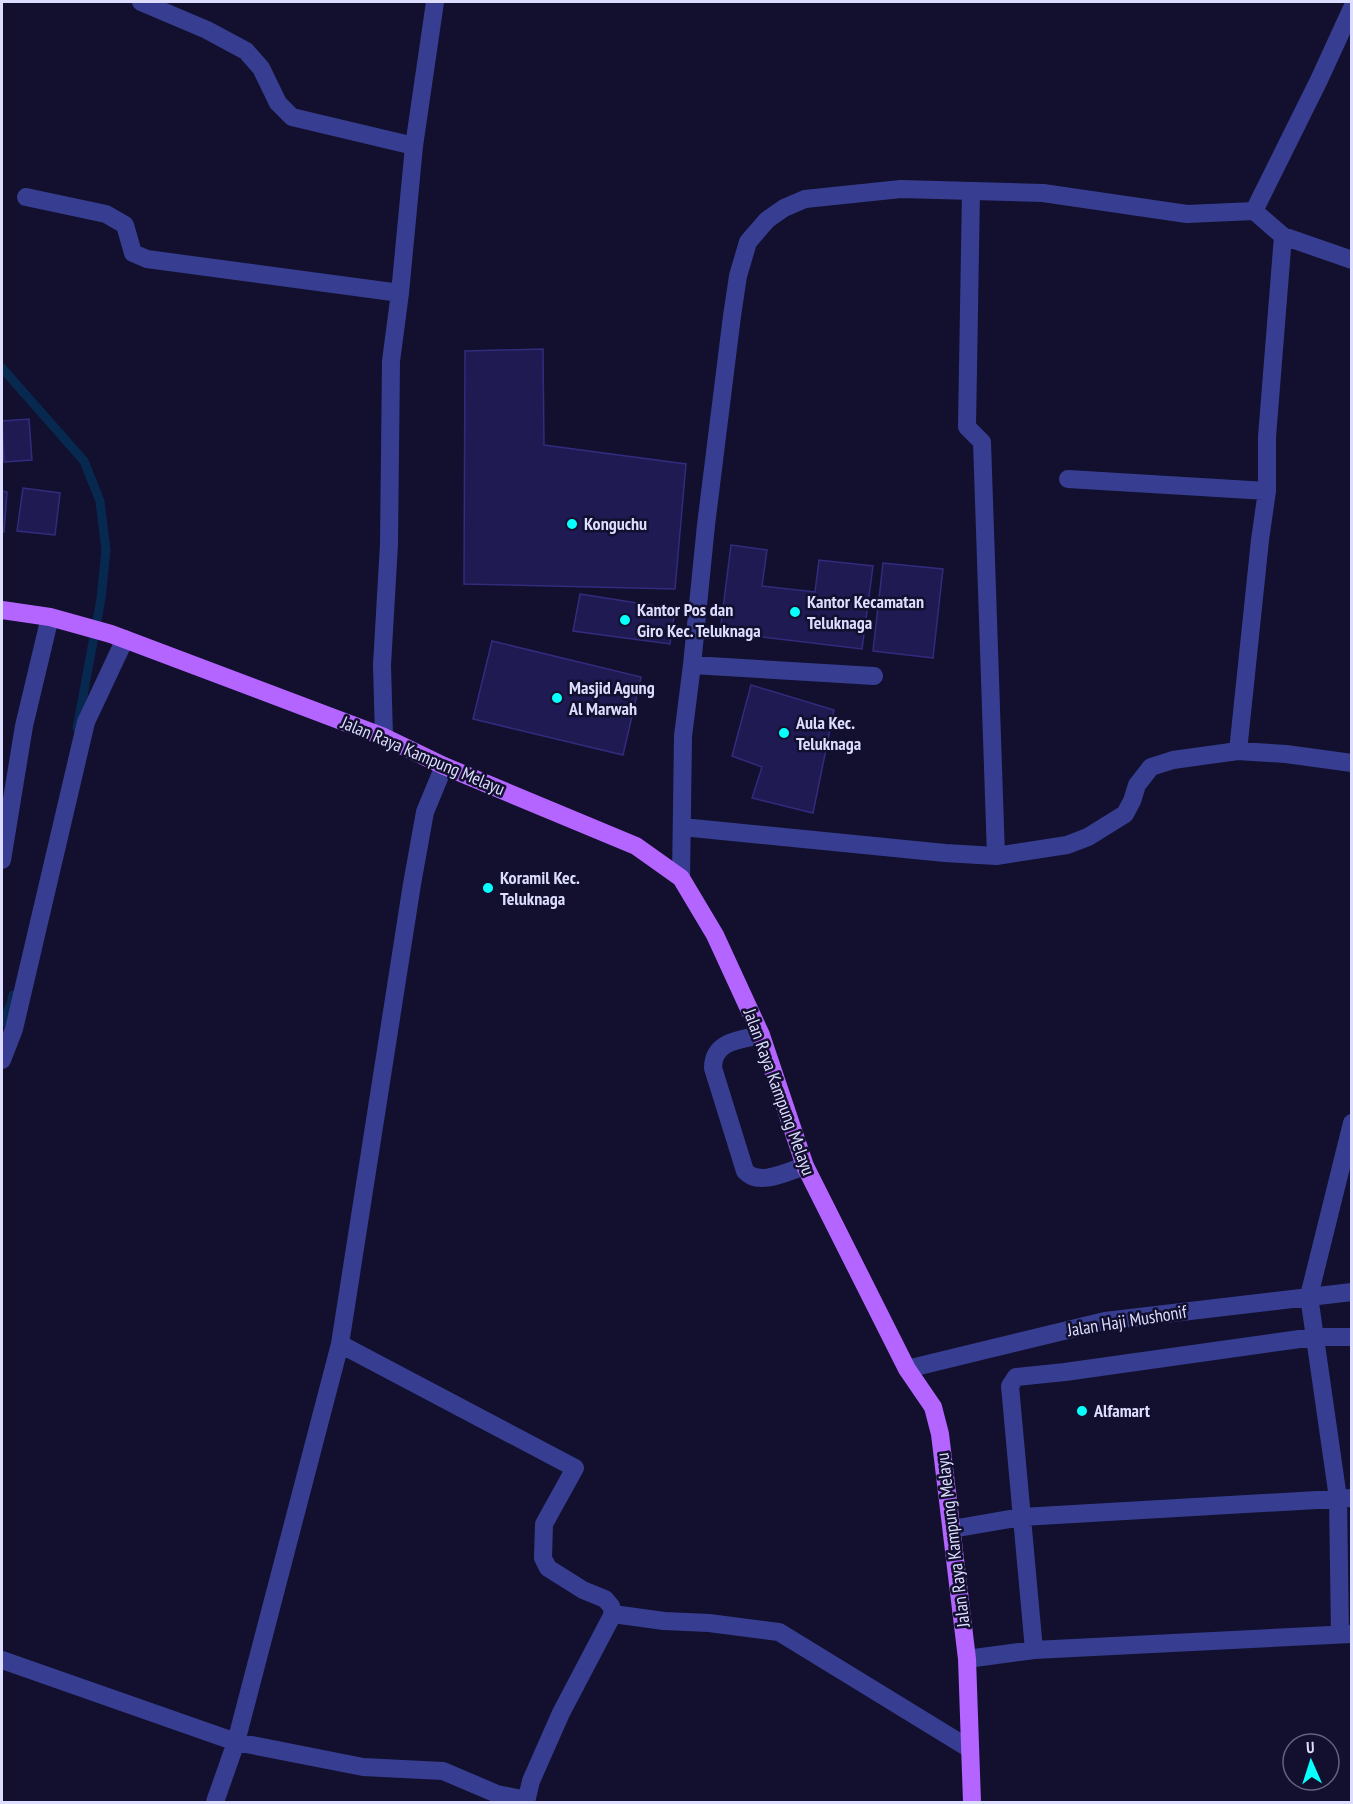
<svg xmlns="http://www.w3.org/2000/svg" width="1353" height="1804" viewBox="0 0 1353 1804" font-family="'PT Sans Narrow',sans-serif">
	<rect width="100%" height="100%" fill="#12102e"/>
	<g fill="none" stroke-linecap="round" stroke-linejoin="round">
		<!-- stream -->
		<path stroke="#072950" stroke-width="9" d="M2,368L84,461L100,501L106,550L101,599L77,728
			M2,1023L11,1004L13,995"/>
	</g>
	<!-- building -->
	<path fill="#1f1a51" stroke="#322b7e" stroke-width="1.5" d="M543,349L544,445L686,464L675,589L464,584L465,351Z
		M29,419L32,460L4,462L2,421Z
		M23,488L60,493L55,535L17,531Z
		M2,491L7,492L4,532H2Z
		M731,545L767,550L762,586L815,592L819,560L873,566L862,649L720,632Z
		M883,563L943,569L933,658L873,651Z
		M580,594L675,609L670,644L573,631Z
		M492,641L641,677L623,755L473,719Z
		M751,685L834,710L813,813L752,798L762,767L732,756Z"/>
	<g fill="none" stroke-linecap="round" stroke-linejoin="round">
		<!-- minor -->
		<path stroke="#373e91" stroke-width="18" d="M141,2L207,30L246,51L261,68L278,103L292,117L414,146
			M971,191L967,427L982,442L996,856
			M26,197L106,214L125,225L133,253L147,259L400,293
			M1254,211L1319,80L1352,8
			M1068,479L1267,491
			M692,665L874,676
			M384,737L382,665L389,544L391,361L400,293L414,146L435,2
			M1238,751L1260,540L1267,491V437L1283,236
			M682,827L945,853L996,856L1067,845L1088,837L1125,814L1132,801L1137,785L1151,767L1173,760L1238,751L1286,754L1352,763
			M2,860L24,726L50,617
			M681,878L683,736L692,665L706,525L732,316L738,276L748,242L767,220L784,208L805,199L901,189L1043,193L1187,214L1254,211L1283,236L1352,260
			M761,1035C739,1040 713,1041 713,1068L745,1171C759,1187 788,1171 805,1166
			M2,1060L14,1029L86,722L125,639
			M340,1344L575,1468L544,1524L543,1558L548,1568L583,1590L605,1599L611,1606L613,1614L561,1713L531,1781L526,1802
			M907,1369L1105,1321L1352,1292
			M952,1529L1022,1517L1352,1498
			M613,1614L664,1621L709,1623L779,1632L970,1749
			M1340,1634L1338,1498L1309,1296L1352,1123
			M1034,1650L1010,1386L1016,1377L1065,1372L1314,1337H1352
			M967,1659L1034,1650L1351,1634
			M2,1660L236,1742L363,1767L443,1771L497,1794L526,1800
			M215,1802L236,1742L340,1344L412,884L425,812L444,766"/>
		<!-- major -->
		<path stroke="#b464ff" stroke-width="18" d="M2,610L50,617L111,634L384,737L444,766L636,846L681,878L715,935L761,1035L805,1166L907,1369L933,1407L940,1434L967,1659L972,1802"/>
	</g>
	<!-- markers -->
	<g fill="#09fffd" stroke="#12102e" stroke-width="2">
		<circle cx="572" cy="524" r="6"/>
		<circle cx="795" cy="612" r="6"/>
		<circle cx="625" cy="620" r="6"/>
		<circle cx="557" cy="698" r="6"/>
		<circle cx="784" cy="733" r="6"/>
		<circle cx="488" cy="888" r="6"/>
		<circle cx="1082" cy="1411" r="6"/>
	</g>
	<g text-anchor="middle" stroke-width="5" stroke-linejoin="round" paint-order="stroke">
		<!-- poi labels -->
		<g font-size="18" font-weight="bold" fill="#ddf" stroke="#12102e" text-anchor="start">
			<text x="584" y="530">Konguchu</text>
			<text x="807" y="608">Kantor Kecamatan<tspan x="807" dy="21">Teluknaga</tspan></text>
			<text x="637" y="616">Kantor Pos dan<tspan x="637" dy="21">Giro Kec. Teluknaga</tspan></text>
			<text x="569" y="694">Masjid Agung<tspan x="569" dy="21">Al Marwah</tspan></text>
			<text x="796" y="729">Aula Kec.<tspan x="796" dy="21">Teluknaga</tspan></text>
			<text x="500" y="884">Koramil Kec.<tspan x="500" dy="21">Teluknaga</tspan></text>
			<text x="1094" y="1417">Alfamart</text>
		</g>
		<!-- street labels -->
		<g font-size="18" fill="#ddf" stroke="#12102e">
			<text transform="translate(423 756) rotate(23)" y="6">Jalan Raya Kampung Melayu</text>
			<text transform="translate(779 1092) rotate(70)" y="6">Jalan Raya Kampung Melayu</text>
			<text transform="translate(1127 1321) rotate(-9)" y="6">Jalan Haji Mushonif</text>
			<text transform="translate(953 1540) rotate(-97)" y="6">Jalan Raya Kampung Melayu</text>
		</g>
	</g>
	<!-- border -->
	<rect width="1353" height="1804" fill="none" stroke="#ddddff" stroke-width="6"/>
	<!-- north arrow -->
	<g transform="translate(1311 1762) rotate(357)"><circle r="28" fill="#12102e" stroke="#636282" stroke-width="1.5"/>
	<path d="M0-4.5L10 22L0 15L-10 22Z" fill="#09fffd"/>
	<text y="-9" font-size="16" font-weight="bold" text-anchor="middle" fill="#ddddff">U</text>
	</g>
</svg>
